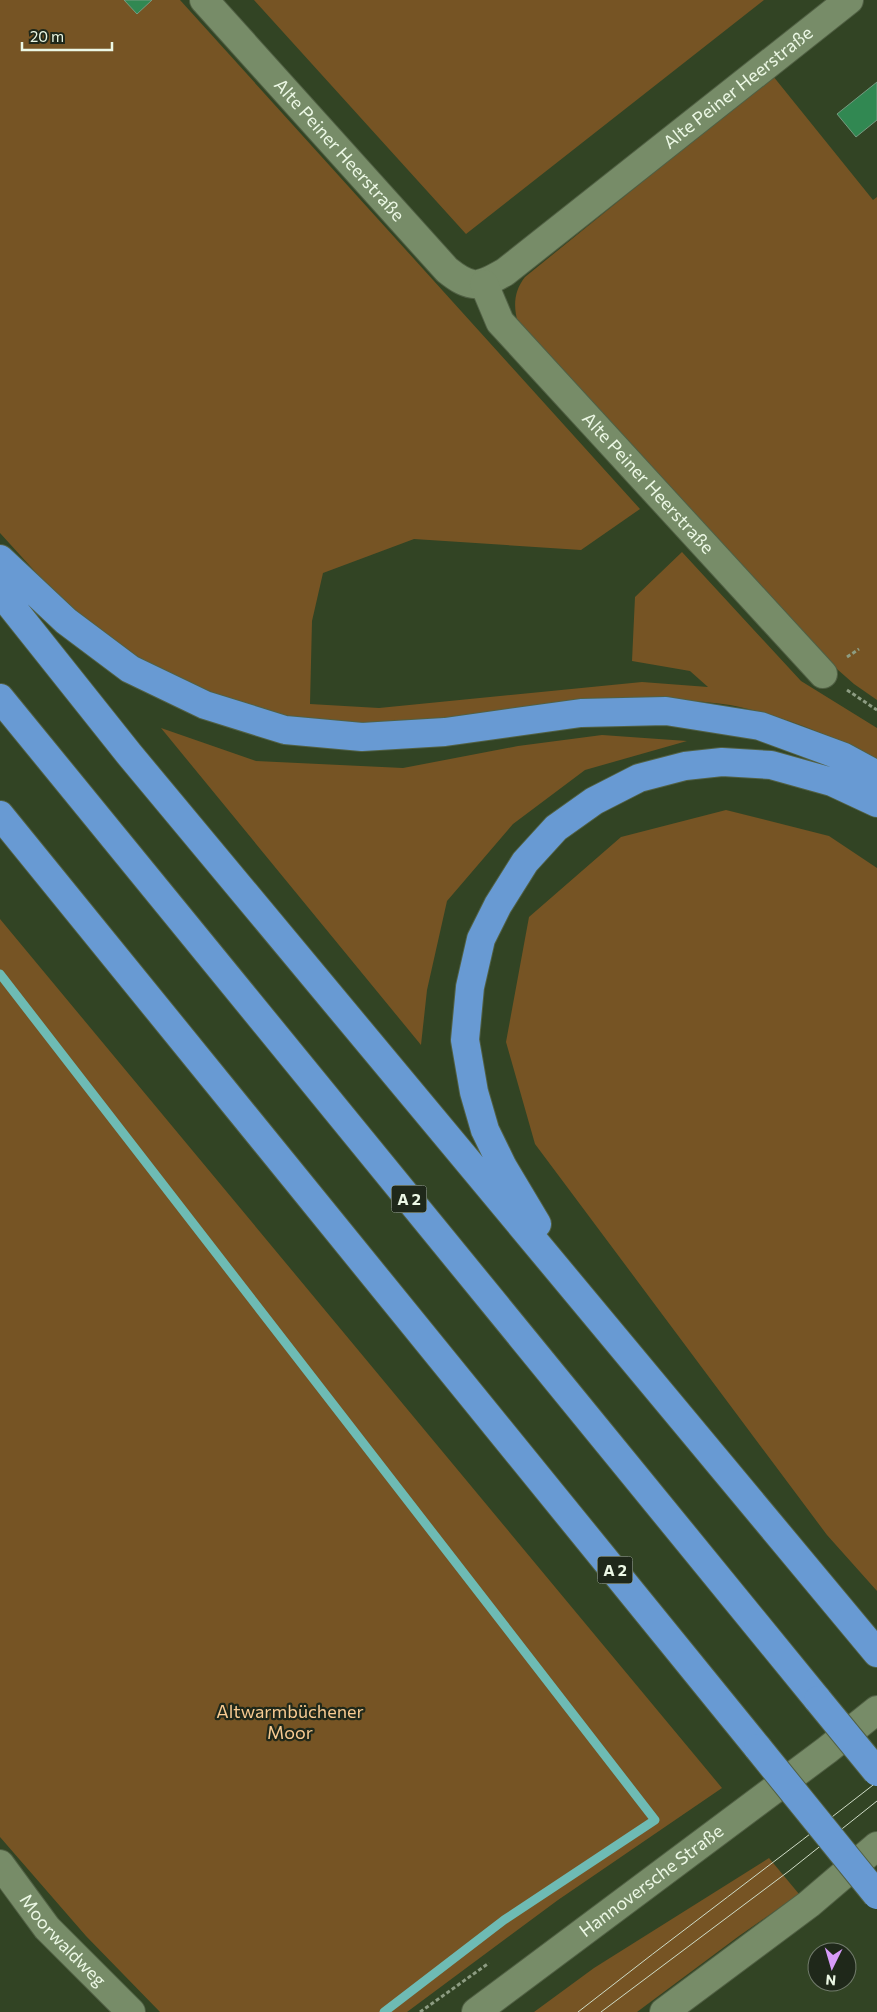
<svg xmlns="http://www.w3.org/2000/svg" width="877" height="2012" viewBox="0 0 877 2012" font-family="Commissioner,sans-serif">
	<rect width="100%" height="100%" fill="#324424"/>
	<!-- green -->
	<path fill="#765424" d="M0,0H180L640,509L581,550L414,539L323,573L312,621L310,704L379,708L642,682L708,687L690,671L632,661L635,597L682,552L801,681L877,728V759C829,735 782,715 730,705C706,701 681,701 657,699L365,726L266,715L151,672L59,598L0,533Z
		M254,0H764L466,234Z
		M773,76L873,200L877,197V700L854,684L829,662L518,323C513,306 514,291 525,277Z
		M161,728L256,761L403,768L518,746L602,735L687,741L585,770L513,824L447,901L427,990L421,1045Z
		M726,810L829,836L877,868V1591L827,1535L535,1144L506,1042L529,917L621,837Z
		M0,919L722,1788L558,1900L407,2012H160L86,1936L0,1837Z
		M769,1858L799,1894L739,1936L637,2012H534L594,1968Z"/>
	<g fill="none" stroke-linecap="round" stroke-linejoin="round">
		<!-- stream -->
		<path stroke="#6ebbb4" stroke-width="9" d="M0,974L655,1820L504,1920L384,2012"/>
	</g>
	<!-- building -->
	<path fill="#318852" stroke="#769b80" d="M124,0H152L137,14Z
		M877,82V120L856,137L837,114Z"/>
	<g fill="none" stroke-linecap="round" stroke-linejoin="round">
		<!-- minor casing -->
		<g stroke="#516044" stroke-width="30">
			<g id="minor">
				<path id="s1" d="M204,0L447,270C472,290 479,287 505,272L849,0"/>
				<path id="s2" d="M484,284L500,322L823,674"/>
				<path id="s3" d="M0,1864L47,1928L131,2012"/>
			</g>
		</g>
		<!-- secondary casing -->
		<g stroke="#516044" stroke-width="30">
			<g id="secondary">
				<path id="s4" d="M476,2012L827,1750L877,1710"/>
				<path d="M664,2012L809,1904L877,1846"/>
			</g>
		</g>
		<!-- motorway casing -->
		<g stroke="#516044" stroke-width="30">
			<path id="motorway" d="M0,559L66,621L130,669L205,705L285,730L362,737L445,732L581,713L666,711L760,726L844,757L877,775
				M0,592L129,754L877,1653
				M0,698L818,1700
				M0,815L758,1748
				M537,1224L503,1167L485,1130L474,1092L465,1040L470,987L481,939L498,905L525,862L556,828L594,801L639,778L685,766L722,762L771,765L832,782L877,803"/>
		</g>
		<!-- path -->
		<path stroke="#8d9c82" stroke-width="3" stroke-dasharray="4 2.5" stroke-linecap="butt" d="M847,657L859,649
			M847,690L877,710
			M420,2012L489,1963"/>
		<!-- minor -->
		<use href="#minor" stroke="#778c68" stroke-width="28"/>
		<!-- secondary -->
		<use href="#secondary" stroke="#778c68" stroke-width="28"/>
		<!-- motorway -->
		<use href="#motorway" stroke="#689ad3" stroke-width="28"/>
		<!-- tram -->
		<path stroke="#cfdcc7" stroke-width="1" d="M578,2012C677,1934 778,1860 877,1782
			M601,2012L789,1871L877,1801"/>
		<!-- motorway-bridge casing -->
		<g stroke="#516044" stroke-width="30" stroke-linecap="butt">
			<path id="motorway-bridge" d="M818,1700L877,1772
				M758,1748L877,1895"/>
		</g>
		<!-- motorway-bridge -->
		<use href="#motorway-bridge" stroke="#689ad3" stroke-width="28"/>
	</g>
	<g text-anchor="middle" stroke-width="4.5" stroke-linejoin="round" paint-order="stroke">
		<!-- shield labels -->
		<g fill="#1f281a" stroke="#aebaa8" stroke-width="1">
			<rect x="391.5" y="1185.5" width="35" height="27" rx="4"/>
			<rect x="597.5" y="1556.5" width="35" height="27" rx="4"/>
		</g>
		<g font-size="16" font-weight="bold" fill="#ecf8e5">
			<text x="409" y="1205">A 2</text>
			<text x="615" y="1576">A 2</text>
		</g>
		<!-- street labels -->
		<g font-size="18" fill="#ecf8e5" stroke="#1f281a">
			<text dy="6" stroke="none"><textPath href="#s1" startOffset="725">Alte Peiner Heerstraße</textPath></text>
			<text dy="6" stroke="none"><textPath href="#s1" startOffset="202">Alte Peiner Heerstraße</textPath></text>
			<text dy="6" stroke="none"><textPath href="#s2" startOffset="260">Alte Peiner Heerstraße</textPath></text>
			<text dy="6" stroke="none"><textPath href="#s4" startOffset="219">Hannoversche Straße</textPath></text>
			<text dy="6" stroke="none"><textPath href="#s3" startOffset="99">Moorwaldweg</textPath></text>
		</g>
		<!-- park labels -->
		<g font-size="18" fill="#f8cb92" stroke="#1f281a">
			<text x="290" y="1718">Altwarmbüchener<tspan x="290" dy="21">Moor</tspan></text>
		</g>
	</g>
	<!-- north arrow -->
	<g transform="translate(832 1967) rotate(185)"><circle r="24" fill="#1f281a" stroke="#717b6b"/>
	<path d="M0-4L9 19L0 12L-9 19Z" fill="#d79bf9"/>
	<text y="-8" font-size="14" font-weight="bold" text-anchor="middle" fill="#ecf8e5">N</text>
	</g>
	<!-- scale -->
	<path d="M22 42v8h90v-8" fill="none" stroke="#ecf8e5" stroke-width="2.5"/>
	<text x="30" y="42" font-size="15" fill="#ecf8e5" stroke="#1f281a" stroke-width="4" paint-order="stroke">20 m</text>
</svg>
